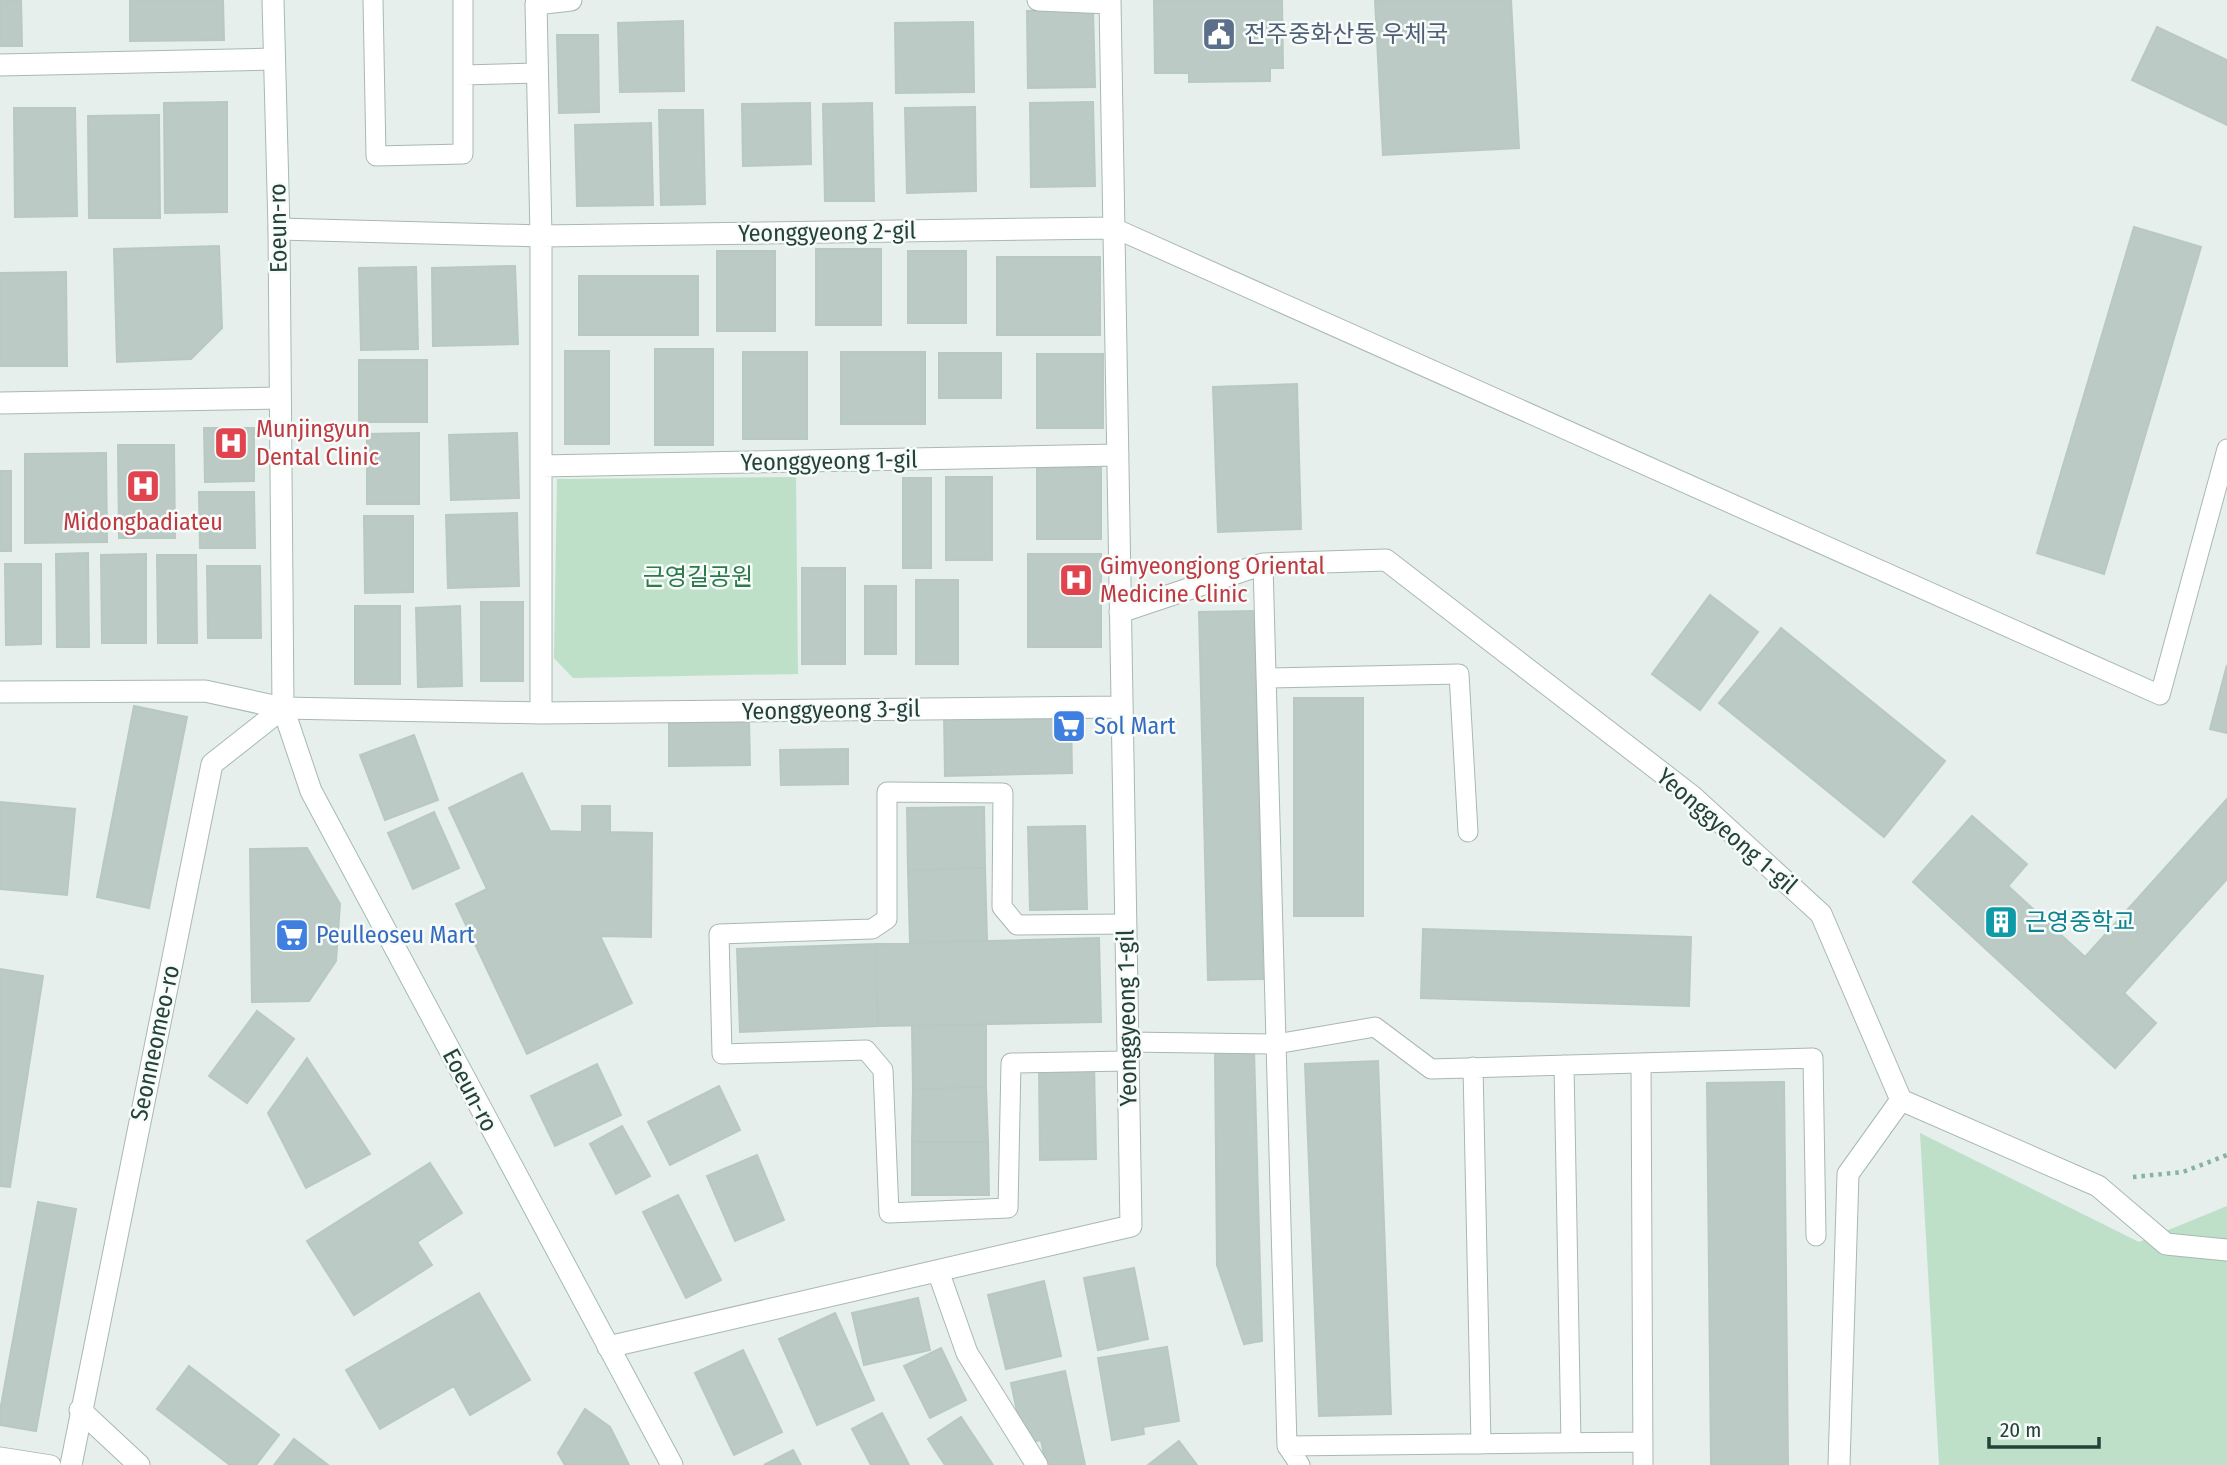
<svg xmlns="http://www.w3.org/2000/svg" width="2227" height="1465" viewBox="0 0 2227 1465" font-family="'Fira Sans Condensed','Noto Sans KR',sans-serif">
	<rect width="100%" height="100%" fill="#e6efeb"/>
	<!-- green -->
	<path fill="#bfe0c8" d="M796,477L798,674L573,678L554,658L557,479Z
		M1920,1133L2139,1242L2227,1206V1465H1939Z"/>
	<!-- building -->
	<path fill="#bbcac4" stroke="#b8c9c2" stroke-width="2" d="M0,0H21L22,46H0Z
		M130,0H223L224,40L130,41Z
		M1154,0H1282L1283,68H1270V81L1189,82V73H1155Z
		M1375,0H1511L1519,148L1383,155Z
		M1093,9L1095,87L1028,88L1027,11Z
		M683,21L684,91L620,92L618,23Z
		M973,22L974,92L896,93L895,23Z
		M2157,27L2227,60V125L2132,80Z
		M557,35H598L599,112L559,113Z
		M227,102V212L165,213L164,103Z
		M1093,102L1095,186L1031,187L1030,103Z
		M810,103L811,164L743,166L742,104Z
		M872,103L874,201H825L823,104Z
		M975,107L976,191L907,193L905,108Z
		M14,108H75L77,216L15,217Z
		M659,110H703L705,204L661,205Z
		M159,115L160,218H89L88,116Z
		M651,123L653,205L577,206L575,125Z
		M2134,227L2201,247L2104,574L2037,553Z
		M219,246L222,328L191,359L117,362L114,249Z
		M816,249H881V325H816Z
		M717,251H775V331H717Z
		M908,251H966V323H908Z
		M997,257H1100V335H997Z
		M515,266L518,344L433,346L432,268Z
		M416,267L418,349L361,350L359,268Z
		M66,272L67,366H0V273Z
		M579,276H698V335H579Z
		M655,349H713V445H655Z
		M565,351H609V444H565Z
		M743,352H807V439H743Z
		M841,352H925V424H841Z
		M939,353H1001V398H939Z
		M1037,354H1103V428H1037Z
		M359,360H427V422H359Z
		M1297,384L1301,529L1218,532L1213,387Z
		M204,428H254V481L205,482Z
		M419,433V504H367V434Z
		M517,433L519,498L451,500L449,435Z
		M118,445H174L175,538H119Z
		M106,453L107,542L25,543V454Z
		M1037,468H1101V539H1037Z
		M0,471H11V551H0Z
		M946,477H992V560H946Z
		M903,478H931V568H903Z
		M199,492H254L255,548H200Z
		M517,513L519,586L448,588L446,515Z
		M364,516H413V592L365,593Z
		M88,553L89,647H57L56,554Z
		M146,554V643H102L101,555Z
		M1028,554H1101V647H1028Z
		M157,555H196L197,643H158Z
		M5,564H41V644L6,645Z
		M207,566H260L261,638H208Z
		M802,568H845V664H802Z
		M916,580H958V664H916Z
		M865,586H896V654H865Z
		M1710,595L1758,632L1700,710L1652,674Z
		M481,602H523V681H481Z
		M355,606H400V684H355Z
		M460,606L462,686L418,687L416,608Z
		M1254,611L1263,979L1208,980L1199,612Z
		M1781,628L1945,761L1884,837L1719,703Z
		M2227,665V733L2210,729Z
		M1294,698H1363V916H1294Z
		M134,706L187,717L149,908L97,897Z
		M1071,713L1072,773L945,776L944,715Z
		M749,721L750,765L669,766V723Z
		M414,735L438,800L385,820L360,755Z
		M848,749V784L781,785L780,750Z
		M522,773L550,831L582,832V806H610V832L652,833L651,937L600,936L632,1003L527,1054L456,904L487,889L449,808Z
		M2227,799V879L2124,993L2156,1023L2115,1068L1913,882L1972,816L2027,864L2008,886L2085,957Z
		M0,802L75,809L67,895L0,889Z
		M984,807L985,868L908,870L907,808Z
		M434,812L459,868L413,889L388,833Z
		M1085,826L1087,909L1030,910L1028,827Z
		M307,848L340,904L336,961L309,1001L252,1002L250,849Z
		M985,868L987,940L910,942L908,870Z
		M1423,929L1691,937L1689,1006L1421,998Z
		M1099,938L1101,1022L878,1026L875,944Z
		M875,944L878,1026L740,1032L737,949Z
		M0,969L43,976L10,1187L0,1186Z
		M257,1011L294,1039L247,1103L209,1076Z
		M986,1025V1087L913,1089L912,1026Z
		M1254,1050L1262,1341L1244,1344L1217,1265L1215,1051Z
		M307,1058L370,1154L306,1188L268,1113Z
		M1378,1061L1391,1414L1319,1416L1305,1064Z
		M597,1064L621,1115L555,1146L531,1096Z
		M1094,1064L1096,1159L1040,1160L1039,1065Z
		M1784,1082L1788,1465H1711L1707,1083Z
		M719,1086L740,1130L670,1165L648,1122Z
		M986,1087L988,1142H912L913,1089Z
		M622,1126L650,1176L616,1194L590,1144Z
		M912,1142H988L989,1195H912Z
		M757,1155L784,1220L735,1241L707,1176Z
		M430,1163L462,1213L417,1242L432,1265L354,1315L307,1241Z
		M678,1195L721,1280L686,1298L643,1212Z
		M38,1202L76,1209L36,1431L0,1425V1411Z
		M1134,1268L1148,1339L1098,1350L1084,1278Z
		M1044,1281L1061,1356L1006,1369L988,1295Z
		M479,1293L530,1380L470,1415L454,1386L380,1429L346,1370Z
		M918,1298L930,1350L864,1365L852,1313Z
		M835,1313L874,1400L817,1425L779,1339Z
		M1167,1347L1179,1421L1143,1427L1144,1434L1112,1440L1098,1358Z
		M941,1348L966,1400L930,1418L904,1366Z
		M743,1350L782,1432L734,1455L695,1373Z
		M189,1366L279,1435L256,1465H230L157,1409Z
		M1065,1371L1085,1465H1046L1041,1440L1024,1444L1011,1383Z
		M585,1409L610,1427L629,1465H565L558,1453Z
		M882,1413L909,1465H871L852,1429Z
		M961,1417L993,1465H945L928,1439Z
		M294,1439L328,1465H274Z
		M1179,1441L1197,1465H1148Z
		M793,1450L801,1465H764Z"/>
	<g fill="none" stroke-linecap="round" stroke-linejoin="round">
		<!-- lane casing -->
		<g stroke="#a8b8b2" stroke-width="21">
			<path id="lane" d="M373,0L376,156L463,154V0
				M463,75L538,73
				M1114,228L2160,695L2227,449
				M1263,564L1287,1446L1300,1465
				M1266,678L1459,674L1468,832
				M1126,924L1017,925L1002,907L1003,793L887,792V919L872,929L719,934L722,1054L866,1050L883,1070L889,1213L1008,1208L1011,1063L1127,1061
				M1127,1042L1276,1044L1375,1027L1431,1069L1813,1058L1816,1236
				M1641,1063L1643,1465
				M1564,1065L1571,1442
				M1473,1067L1481,1444
				M1287,1446L1643,1442
				M0,1457L51,1465"/>
		</g>
		<!-- street casing -->
		<g stroke="#a8b8b2" stroke-width="23">
			<path id="street" d="M1038,0L1110,3
				M0,65L274,59
				M279,229L541,236L1114,228
				M0,403L280,398
				M541,466L1118,455
				M1120,612L1263,564L1386,560L1692,796L1821,914L1901,1100L1848,1174L1839,1465
				M0,692L205,691L283,708L541,713L1121,707
				M541,713V236L536,4L571,0
				M1901,1100L2098,1186L2166,1244L2227,1250
				M938,1271L967,1353L1037,1465
				M608,1347L1131,1226L1110,0
				M80,1410L139,1465
				M71,1465L212,764L283,708"/>
		</g>
		<!-- secondary casing -->
		<g stroke="#a4bbb3" stroke-width="23">
			<path id="secondary" d="M273,0L279,229L283,708L311,791L672,1465"/>
		</g>
		<!-- path -->
		<path stroke="#86b3a5" stroke-width="4.5" stroke-dasharray="3.5 5" stroke-linecap="butt" d="M2133,1177L2183,1172L2227,1155"/>
		<!-- lane -->
		<use href="#lane" stroke="#fff" stroke-width="19"/>
		<!-- street -->
		<use href="#street" stroke="#fff" stroke-width="21"/>
		<!-- secondary -->
		<use href="#secondary" stroke="#fff" stroke-width="21"/>
	</g>
	<!-- icons -->
	<defs>
		<g id="civic-square" transform="scale(1.75)"><rect x="-9" y="-9" width="18" height="18" rx="4" fill="#5c6f8a" stroke="#f7fbf9"/><path d="M-.6-6.5H3V-4.5H.6V-3L4-1V1h2V6H-6V1h2V-1L-.6-3ZM-1.2 2.5V6h2.4V2.5Z" fill="#fff"/></g>
		<g id="hospital-square" transform="scale(1.75)"><rect x="-9" y="-9" width="18" height="18" rx="4" fill="#e0444e" stroke="#f7fbf9"/><path d="M-5-5h3v3.5h4V-5h3V5h-3V1.5h-4V5h-3Z" fill="#fff"/></g>
		<g id="supermarket-square" transform="scale(1.75)"><rect x="-9" y="-9" width="18" height="18" rx="4" fill="#3f7fe0" stroke="#f7fbf9"/><path d="M-6-5.5h2.5l.6 2H6L4.5 2H-2.5L-4.4-4H-6ZM-1.5 3.2a1.3 1.3 0 1 0 .1 0ZM3 3.2a1.3 1.3 0 1 0 .1 0Z" fill="#fff"/></g>
		<g id="building-square" transform="scale(1.75)"><rect x="-9" y="-9" width="18" height="18" rx="4" fill="#0f9aa8" stroke="#f7fbf9"/><path d="M-4-6H4V6H1V3H-1V6H-4ZM-2.5-4.3h1.7v1.8h-1.7ZM.8-4.3h1.7v1.8H.8ZM-2.5-1h1.7V.8h-1.7ZM.8-1h1.7V.8H.8Z" fill="#fff"/></g>
	</defs>
	<g fill-rule="evenodd">
		<use href="#civic-square" x="1219" y="34"/>
		<use href="#hospital-square" x="231" y="443"/>
		<use href="#hospital-square" x="143" y="486"/>
		<use href="#hospital-square" x="1076" y="580"/>
		<use href="#supermarket-square" x="1069" y="726"/>
		<use href="#building-square" x="2001" y="922"/>
		<use href="#supermarket-square" x="292" y="935"/>
	</g>
	<g text-anchor="middle" stroke-width="5" stroke-linejoin="round" paint-order="stroke">
		<!-- service labels -->
		<g font-size="24" fill="#4e5e75" stroke="#f7fbf9" text-anchor="start">
			<text x="1244" y="42">전주중화산동 우체국</text>
		</g>
		<!-- street labels -->
		<g font-size="24" fill="#24423a" stroke="#f7fbf9">
			<text transform="translate(278 228) rotate(-91)" y="8">Eoeun-ro</text>
			<text transform="translate(827 232) rotate(-1)" y="8">Yeonggyeong 2-gil</text>
			<text transform="translate(829 461) rotate(-1)" y="8">Yeonggyeong 1-gil</text>
			<text transform="translate(831 710) rotate(-1)" y="8">Yeonggyeong 3-gil</text>
			<text transform="translate(1727 831) rotate(41)" y="8">Yeonggyeong 1-gil</text>
			<text transform="translate(1127 1018) rotate(-91)" y="8">Yeonggyeong 1-gil</text>
			<text transform="translate(155 1043) rotate(-78)" y="8">Seonneomeo-ro</text>
			<text transform="translate(470 1090) rotate(62)" y="8">Eoeun-ro</text>
		</g>
		<!-- health labels -->
		<g font-size="24" fill="#be3a42" stroke="#f7fbf9" text-anchor="start">
			<text x="256" y="437">Munjingyun<tspan x="256" dy="28">Dental Clinic</tspan></text>
			<text x="143" y="530" text-anchor="middle">Midongbadiateu</text>
			<text x="1100" y="574">Gimyeongjong Oriental<tspan x="1100" dy="28">Medicine Clinic</tspan></text>
		</g>
		<!-- park labels -->
		<g font-size="24" fill="#2d7a4b" stroke="#f7fbf9">
			<text x="698" y="585">근영길공원</text>
		</g>
		<!-- shop labels -->
		<g font-size="24" fill="#366cbe" stroke="#f7fbf9" text-anchor="start">
			<text x="1094" y="734">Sol Mart</text>
			<text x="316" y="943">Peulleoseu Mart</text>
		</g>
		<!-- culture labels -->
		<g font-size="24" fill="#0d838f" stroke="#f7fbf9" text-anchor="start">
			<text x="2025" y="930">근영중학교</text>
		</g>
	</g>
	<!-- scale -->
	<path d="M1989 1437v10h110v-10" fill="none" stroke="#24423a" stroke-width="3.5"/>
	<text x="2000" y="1437" font-size="21" fill="#24423a" stroke="#f7fbf9" stroke-width="5" paint-order="stroke">20 m</text>
</svg>
